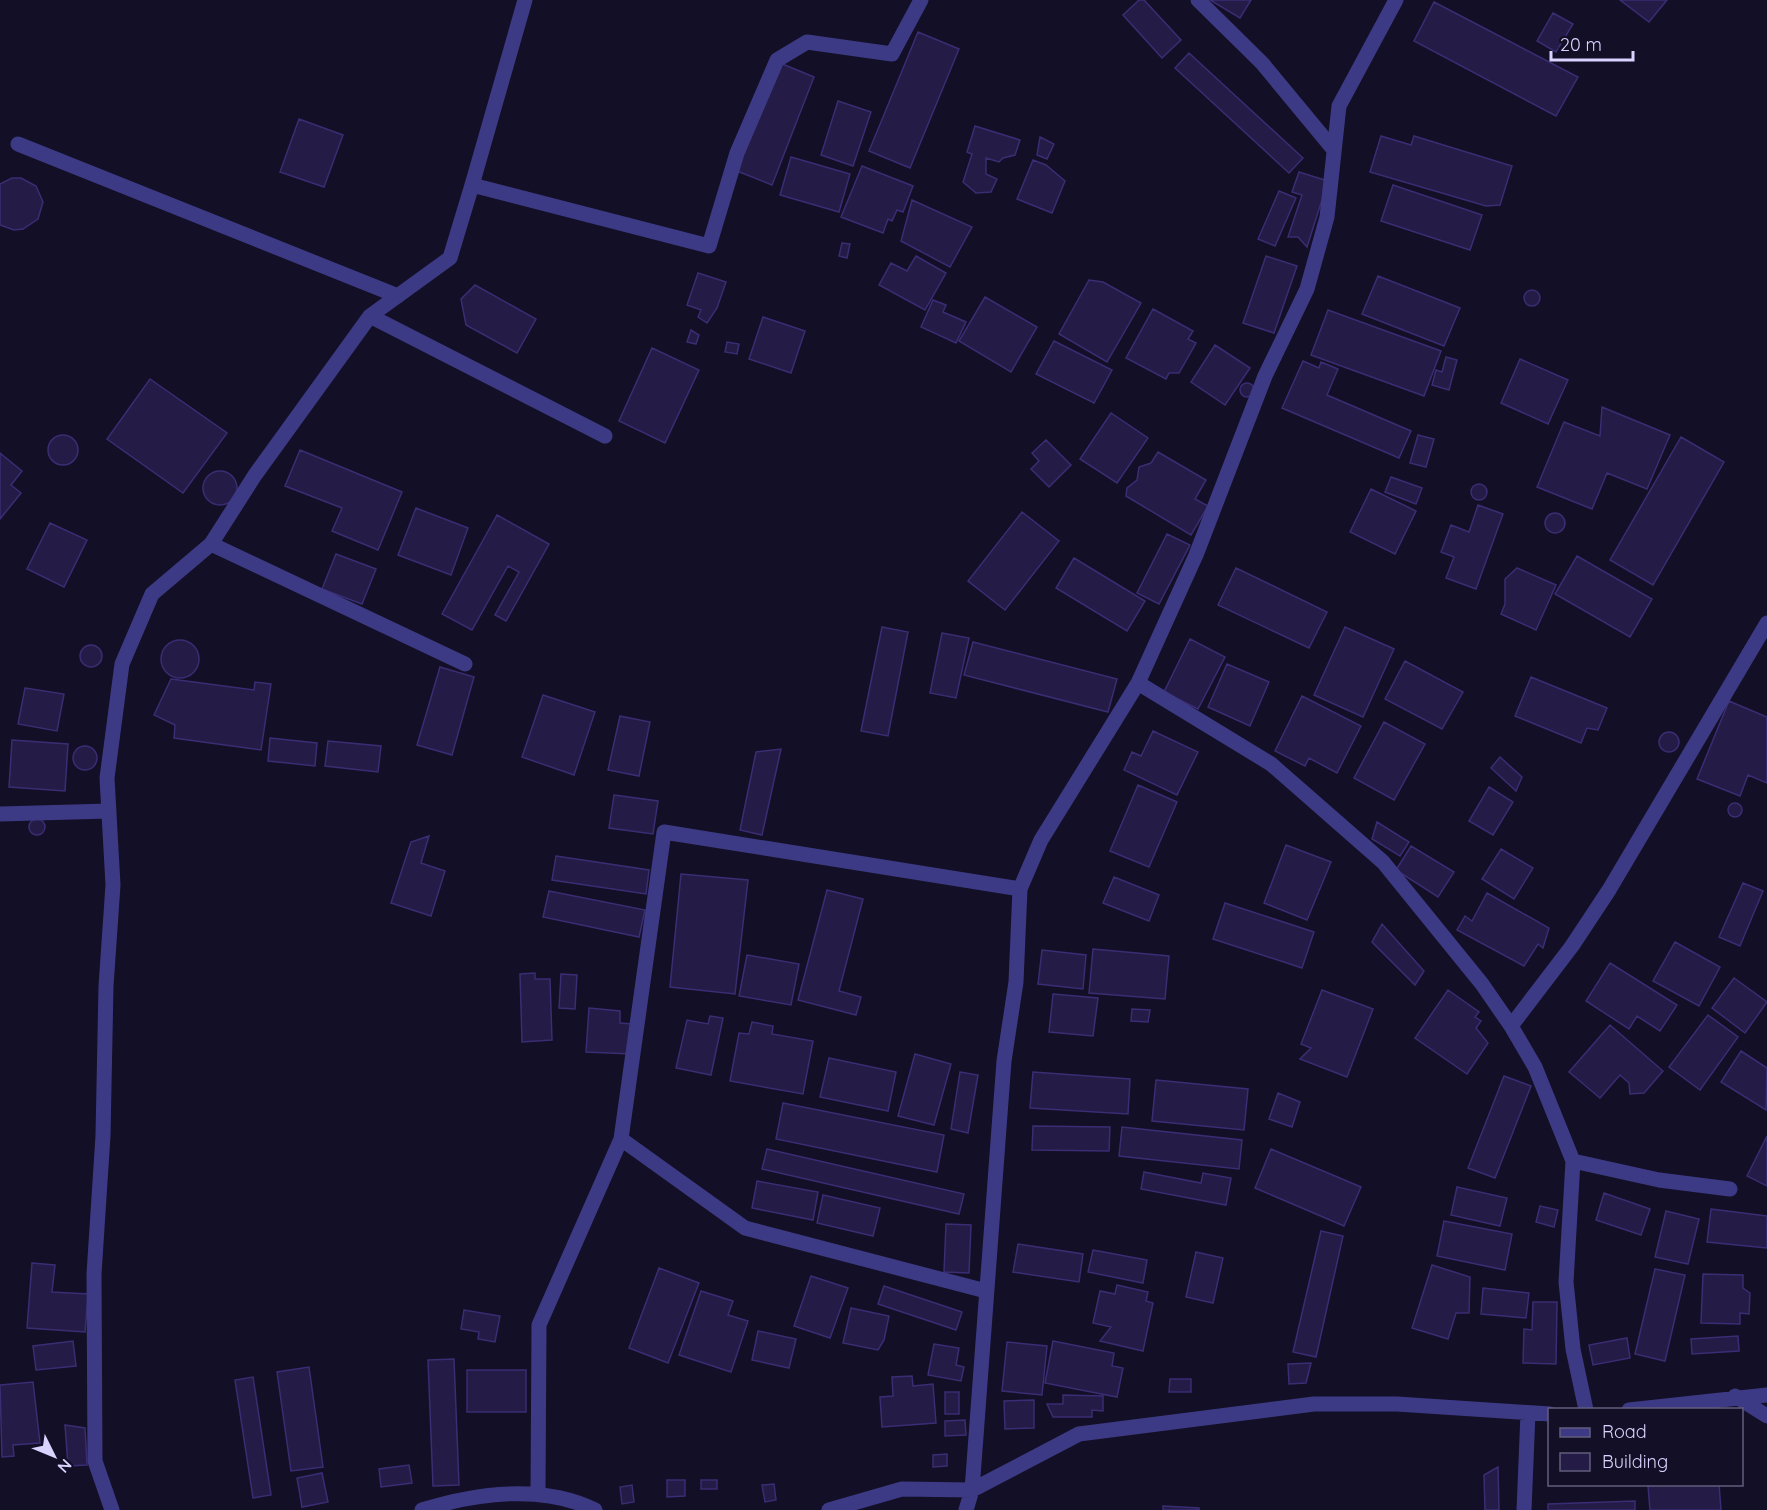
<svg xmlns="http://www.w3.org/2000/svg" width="1767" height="1510" viewBox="0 0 1767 1510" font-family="Quicksand,sans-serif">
	<rect width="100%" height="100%" fill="#130f26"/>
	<!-- building -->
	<path fill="#241b47" stroke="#3b2d73" stroke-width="1.5" d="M1139,0H1144L1181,40L1162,58L1123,15Z
		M1210,0H1251L1240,18Z
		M1620,0H1667L1649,22Z
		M1434,2L1578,77L1556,116L1414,41Z
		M1553,13L1573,24L1556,52L1537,41Z
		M918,32L959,49L910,168L869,151Z
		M1189,53L1303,158L1289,173L1175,68Z
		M780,63L814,77L772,185L737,171Z
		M838,101L871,112L853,166L821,155Z
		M299,119L343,135L324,187L280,172Z
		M975,126L1020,140L1015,155L1003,158L999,162L986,158V174L997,179L991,192L976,193L963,182L972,154L967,152Z
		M1381,136L1411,145L1414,136L1512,166L1500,205L1486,206L1370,172Z
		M1040,137L1054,144L1047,159L1037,155Z
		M791,157L850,174L839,212L780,195Z
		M1033,160L1046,165L1065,181L1052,213L1017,199Z
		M862,166L913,186L903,212L897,210L892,221L888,219L883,233L841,217Z
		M1299,172L1328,181L1307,247L1298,237H1288L1302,195L1292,192Z
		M12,178H21L36,186L43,202L38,219L23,229L14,230L0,225V184Z
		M1393,185L1482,215L1470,250L1381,221Z
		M1279,191L1296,198L1275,246L1258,239Z
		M912,200L972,227L950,267L901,241Z
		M842,243L850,244L847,258L839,256Z
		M916,256L946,273L925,310L879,285L891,263L907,271Z
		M1266,256L1297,266L1274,333L1243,323Z
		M698,273L726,282L717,308L707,323L698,317L701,310L687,305Z
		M1378,276L1460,308L1444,346L1362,314Z
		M1089,280L1103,282L1141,303L1107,362L1059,334Z
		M475,285L536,319L517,353L466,325L461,299Z
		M1524 298a8 8 0 1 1 16 0a8 8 0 1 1-16 0Z
		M985,297L1037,327L1011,372L959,341Z
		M933,300L946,305L943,312L966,322L956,343L921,327Z
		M1153,309L1193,331L1188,339L1196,343L1179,373H1169L1166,379L1126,358Z
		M1328,310L1441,351L1424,396L1311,355Z
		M763,317L805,331L791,373L749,359Z
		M691,330L699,335L696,344L687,342Z
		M1054,341L1112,370L1094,403L1036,374Z
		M727,342L739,344L737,354L725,352Z
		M1215,345L1250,368L1225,405L1191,382Z
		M652,348L699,370L665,443L619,421Z
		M1446,357L1457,360L1449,390L1432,385L1436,370L1442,372Z
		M1520,359L1568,380L1548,424L1501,403Z
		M1303,361L1319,368L1321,362L1338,369L1327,395L1411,431L1399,458L1282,408Z
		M150,379L227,433L183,493L107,439Z
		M1240 390a7 7 0 1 1 14 0a7 7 0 1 1-14 0Z
		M1602,407L1670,435L1647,489L1607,473L1592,509L1537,487L1564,422L1600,436Z
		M1111,413L1148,438L1117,483L1080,459Z
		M1418,435L1434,439L1426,467L1410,463Z
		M48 450a15 15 0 1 1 30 0a15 15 0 1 1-30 0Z
		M1681,437L1724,462L1653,585L1610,560Z
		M1046,440L1071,465L1049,487L1031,469L1039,461L1032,453Z
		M300,450L402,492L378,550L332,531L342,508L285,486Z
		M1158,452L1206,480L1195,499L1208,506L1191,535L1126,496L1127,488L1137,480L1139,467L1151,463Z
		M0,453L22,471L11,485L21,493L0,519Z
		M203 488a17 17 0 1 1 34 0a17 17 0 1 1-34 0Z
		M1391,477L1422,488L1416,504L1385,492Z
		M1471 492a8 8 0 1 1 16 0a8 8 0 1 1-16 0Z
		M1371,489L1416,511L1395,554L1350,532Z
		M1478,505L1503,514L1476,589L1446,578L1454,557L1441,552L1451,525L1469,532Z
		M416,508L468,528L451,575L398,555Z
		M1022,512L1059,541L1005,610L968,581Z
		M1545 523a10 10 0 1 1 20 0a10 10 0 1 1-20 0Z
		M497,515L549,544L506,621L495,615L519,572L508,566L472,630L442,614Z
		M50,523L87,540L64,587L27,569Z
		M1167,534L1190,545L1159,604L1137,593Z
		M336,554L376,569L362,604L322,589Z
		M1577,556L1652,599L1630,637L1555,594Z
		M1074,558L1145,601L1127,631L1056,588Z
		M1236,568L1327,612L1309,648L1218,605Z
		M1517,568L1556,585L1536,630L1501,614L1505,604V579Z
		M882,627L908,632L888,736L861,731Z
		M1345,627L1394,649L1363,717L1314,695Z
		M942,633L969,638L956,698L930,693Z
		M1190,639L1225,657L1198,709L1164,692Z
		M161 659a19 19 0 1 1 38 0a19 19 0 1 1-38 0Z
		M973,642L1117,679L1108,712L964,675Z
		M80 656a11 11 0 1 1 22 0a11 11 0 1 1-22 0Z
		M1405,661L1463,692L1442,729L1385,699Z
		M1227,664L1269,682L1250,726L1208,707Z
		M440,667L474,677L452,755L417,745Z
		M1531,677L1607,708L1598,730L1587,728L1581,743L1515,716Z
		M171,679L254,690L255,682L271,684L261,750L174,738L175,725L154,715Z
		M25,688L64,694L57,731L18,724Z
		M543,695L595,712L574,775L522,757Z
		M1302,696L1361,726L1337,773L1309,758L1305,766L1275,751Z
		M1729,701L1767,717V783L1748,775L1740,796L1697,779Z
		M620,716L650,722L639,776L608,770Z
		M1384,722L1425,744L1394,800L1354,778Z
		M1153,731L1198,752L1177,795L1124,770L1132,752L1141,756Z
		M1659 742a10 10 0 1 1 20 0a10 10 0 1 1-20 0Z
		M270,738L317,743L315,766L268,761Z
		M12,740L68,744L65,791L9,787Z
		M328,741L381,746L378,772L325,766Z
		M73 758a12 12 0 1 1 24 0a12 12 0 1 1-24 0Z
		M781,749L762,835L740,830L756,752Z
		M1500,757L1522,777L1516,791L1491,768Z
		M1138,785L1177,802L1149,867L1110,851Z
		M1489,787L1513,802L1493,835L1469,821Z
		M614,795L658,801L653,834L609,828Z
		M1728 810a7 7 0 1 1 14 0a7 7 0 1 1-14 0Z
		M29 827a8 8 0 1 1 16 0a8 8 0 1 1-16 0Z
		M1377,822L1409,842L1400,856L1372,839Z
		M429,836L421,863L445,871L431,916L391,903L411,842Z
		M1286,845L1331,862L1307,920L1264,903Z
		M1411,846L1454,872L1438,897L1396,870Z
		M1501,849L1533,868L1514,899L1482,879Z
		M556,856L649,870L646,894L552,880Z
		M681,874L748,880L735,994L670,987Z
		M1114,877L1159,895L1149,921L1103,903Z
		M1743,883L1763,891L1740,946L1719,937Z
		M827,890L863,899L839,991L861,997L856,1015L798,1000Z
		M549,891L645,910L639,937L543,917Z
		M1487,893L1549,928L1543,948L1538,944L1524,966L1457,930L1465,916L1472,921Z
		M1225,903L1314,932L1302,968L1213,939Z
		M1382,924L1424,971L1415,985L1372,942Z
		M1675,942L1720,967L1699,1006L1653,981Z
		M1093,949L1169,956L1165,999L1089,993Z
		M1042,950L1086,955L1083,989L1038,984Z
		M747,955L799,964L791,1005L739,996Z
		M1610,963L1677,1005L1660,1031L1637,1016L1629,1029L1586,1001Z
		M535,973V979H550L552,1040L522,1042L520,974Z
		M561,974L577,975L575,1009L559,1008Z
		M1734,978L1767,1002L1745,1033L1712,1008Z
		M1322,990L1373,1009L1347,1077L1300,1059L1311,1048L1301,1044Z
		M1448,990L1479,1012L1475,1017L1481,1021L1476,1028L1488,1043L1467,1074L1415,1038Z
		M1053,994L1098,998L1093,1036L1049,1032Z
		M589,1008L620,1011V1023L633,1024L631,1054L586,1052Z
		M1132,1009L1150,1010L1148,1022L1131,1021Z
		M1708,1015L1738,1037L1700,1090L1669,1067Z
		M710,1016L723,1018L711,1075L676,1068L687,1020L708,1024Z
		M752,1022L773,1026L772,1034L813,1041L803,1094L730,1081L739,1033L749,1034Z
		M1610,1025L1663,1071L1644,1093L1630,1094L1629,1083L1620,1075L1600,1098L1569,1072Z
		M1741,1051L1767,1068L1766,1110L1721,1082Z
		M915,1054L951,1064L934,1125L898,1116Z
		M829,1058L896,1072L888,1111L820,1097Z
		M960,1072L978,1075L968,1133L951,1129Z
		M1033,1072L1130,1079L1128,1114L1030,1108Z
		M1504,1076L1531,1086L1495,1178L1468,1168Z
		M1156,1080L1248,1089L1244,1130L1152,1121Z
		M1278,1093L1300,1102L1292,1127L1269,1119Z
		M783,1103L944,1135L937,1172L776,1139Z
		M1033,1126L1110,1127L1109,1151L1032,1150Z
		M1122,1127L1242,1140L1239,1169L1119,1156Z
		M1767,1136V1186L1747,1176Z
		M767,1149L964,1194L959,1214L762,1169Z
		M1271,1149L1361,1187L1344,1226L1255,1188Z
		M1144,1172L1201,1183L1203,1173L1231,1178L1226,1205L1141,1189Z
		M757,1181L818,1192L813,1220L752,1208Z
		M1457,1187L1507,1198L1500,1226L1451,1215Z
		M1604,1193L1650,1209L1641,1235L1596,1220Z
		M823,1195L880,1208L873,1236L817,1223Z
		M1540,1206L1558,1210L1554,1227L1536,1222Z
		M1711,1209L1767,1216V1248L1707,1242Z
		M1666,1211L1699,1219L1688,1264L1655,1257Z
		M1444,1221L1512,1234L1505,1270L1437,1256Z
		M946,1224L971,1225L969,1273L944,1272Z
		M1321,1231L1343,1236L1316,1357L1293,1352Z
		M1018,1244L1083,1254L1079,1282L1013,1272Z
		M1093,1250L1147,1260L1143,1283L1088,1272Z
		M1196,1252L1223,1258L1213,1303L1186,1297Z
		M32,1263L55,1265L52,1292L88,1294L85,1332L27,1328Z
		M1432,1265L1470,1277L1469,1313H1456L1448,1339L1412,1328Z
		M659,1268L699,1283L668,1363L629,1348Z
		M1655,1269L1685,1275L1665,1361L1635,1354Z
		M1703,1274L1743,1275V1288L1750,1293L1749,1314L1740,1313V1324L1701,1323Z
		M811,1276L848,1288L830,1338L794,1326Z
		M1117,1285L1148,1292L1146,1301L1153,1303L1143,1351L1100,1341L1111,1327L1093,1323L1100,1291L1115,1294Z
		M884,1286L962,1312L956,1330L878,1304Z
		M1483,1288L1529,1293L1526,1318L1481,1314Z
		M701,1291L733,1301L728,1315L748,1321L731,1372L679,1355Z
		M1533,1302H1557L1556,1364L1523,1363L1524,1329L1532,1330Z
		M851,1308L889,1316L884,1340L878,1350L843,1343Z
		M464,1310L500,1316L495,1342L478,1339L479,1332L461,1329Z
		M758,1331L796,1339L789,1368L752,1360Z
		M1738,1336L1739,1351L1692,1354L1691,1339Z
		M1627,1338L1630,1358L1593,1365L1589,1345Z
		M73,1341L76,1366L36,1370L33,1346Z
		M1053,1341L1114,1353L1112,1366L1123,1368L1117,1397L1045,1383Z
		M1007,1342L1047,1346L1042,1395L1002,1391Z
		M934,1344L959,1348L956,1365L964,1367L961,1381L928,1375Z
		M454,1359L459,1485L433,1486L428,1360Z
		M1311,1363L1306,1383L1289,1384L1288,1364Z
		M309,1367L323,1467L291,1471L277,1372Z
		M467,1370H526V1412H467Z
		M912,1376L913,1386L933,1384L936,1423L882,1427L880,1397L893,1396L892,1377Z
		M253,1377L271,1495L253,1498L235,1380Z
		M1170,1379H1191V1392H1169Z
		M33,1382L40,1443L13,1445L14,1456L2,1457L0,1385Z
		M945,1392H959V1414H945Z
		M1063,1395L1103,1396V1411L1092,1410V1417H1053L1047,1404H1063Z
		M1034,1400V1428L1005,1429L1004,1401Z
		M965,1420L966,1435L945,1436V1421Z
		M65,1425L85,1428L87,1465L68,1466Z
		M947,1454V1466L933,1467V1455Z
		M409,1465L412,1483L381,1487L379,1469Z
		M1498,1467L1499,1510H1485L1484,1475Z
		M322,1473L328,1502L302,1507L297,1478Z
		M667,1480H685V1496L667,1497Z
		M701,1480H717V1489H701Z
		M774,1484L776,1500L765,1502L762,1485Z
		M1663,1484H1719L1721,1510H1650L1648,1486Z
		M632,1485L634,1502L622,1504L620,1487Z
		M1635,1501V1510H1548V1504Z
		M1163,1506L1199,1508V1510H1163Z"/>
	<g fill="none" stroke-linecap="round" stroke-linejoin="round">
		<!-- minor -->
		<path stroke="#3d3a85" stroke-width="15" d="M1198,0L1262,63L1334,150
			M18,144L398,296
			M472,185L525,0
			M370,316L605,436
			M211,544L465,664
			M1138,683L1271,764L1383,862L1482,984L1511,1026L1535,1067L1573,1161L1566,1282L1573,1349L1586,1410
			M0,814L109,811
			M1511,1026L1572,946L1609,890L1767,623
			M621,1139L745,1228L986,1291
			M1573,1161L1659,1180L1730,1189
			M1735,1396L1767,1416
			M1629,1410L1767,1395
			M538,1493L539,1325L621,1139L664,832L1020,889
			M112,1510L95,1461L94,1274L103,1136L106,986L113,885L107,778L122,664L152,594L211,544L255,475L370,316L450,258L472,185L709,246L737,153L777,60L807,42L892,54L921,0
			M422,1510C476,1493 543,1484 595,1510
			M829,1510L902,1489L972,1490L1079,1434L1314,1404H1397L1550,1414
			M966,1510L972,1490L1004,1061L1016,982L1020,889L1041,840L1138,683L1196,555L1265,376L1307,289L1327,217L1339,106L1396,0
			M1524,1510L1528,1413"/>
	</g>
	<!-- legend -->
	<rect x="1548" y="1408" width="195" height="78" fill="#130f26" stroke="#625e7d" stroke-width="1.5"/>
	<rect x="1560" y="1428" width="30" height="9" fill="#3d3a85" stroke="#625e7d" stroke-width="1.5"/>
	<text x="1602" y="1438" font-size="18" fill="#d9d4ff">Road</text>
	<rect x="1560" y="1453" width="30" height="18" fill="#241b47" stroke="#625e7d" stroke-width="1.5"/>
	<text x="1602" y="1468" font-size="18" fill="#d9d4ff">Building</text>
	<!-- north arrow -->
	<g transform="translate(54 1456) rotate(133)" stroke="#130f26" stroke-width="4.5" paint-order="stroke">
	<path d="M0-4.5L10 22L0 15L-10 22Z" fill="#d9d4ff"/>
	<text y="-9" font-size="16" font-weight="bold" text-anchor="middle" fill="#d9d4ff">N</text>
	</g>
	<!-- scale -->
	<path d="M1551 51v9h82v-9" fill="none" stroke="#d9d4ff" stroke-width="3"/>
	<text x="1560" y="51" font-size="18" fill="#d9d4ff" stroke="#130f26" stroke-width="4.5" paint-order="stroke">20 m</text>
</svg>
